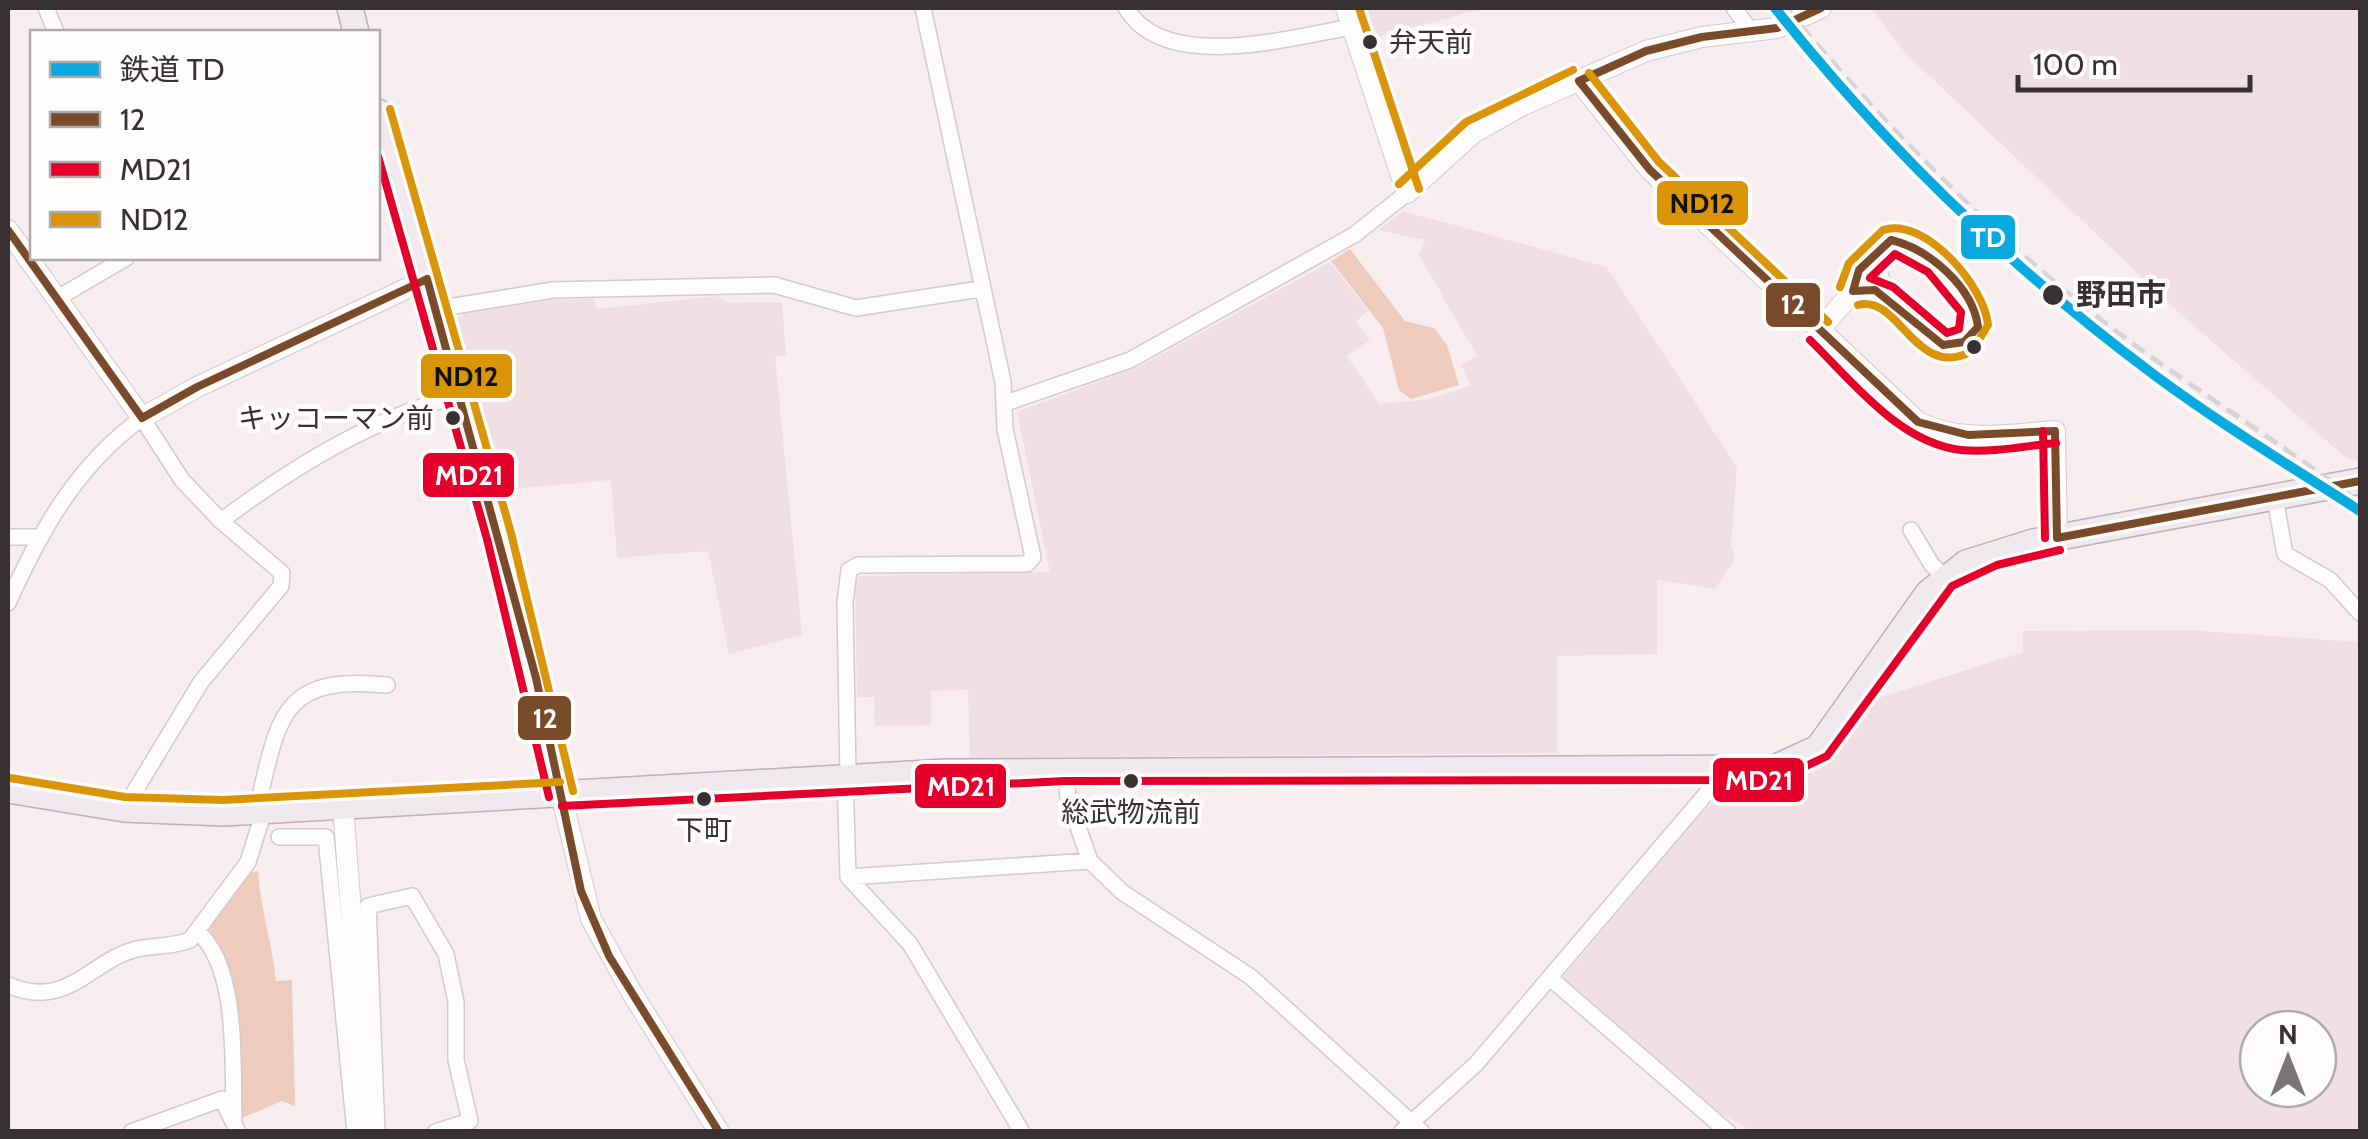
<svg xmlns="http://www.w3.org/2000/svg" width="2368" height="1139" viewBox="0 0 2368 1139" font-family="Cabin,'Noto Sans JP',sans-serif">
	<rect width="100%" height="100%" fill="#f8eef0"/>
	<!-- built -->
	<path fill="#f1e0e3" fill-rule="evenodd" d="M1360,8H1485L1371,39Z
		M1871,8H2360V462L2345,457L2186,319L1905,53Z
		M1403,211L1607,267L1737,467L1731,544L1735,558L1715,589L1657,580V654L1557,656V753L970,758L968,690L931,691V725L875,726L874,697H857L855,582L860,576L1050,572L1017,412L1140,366L1330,262L1368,311L1356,321L1370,340L1347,356L1379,404L1428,399L1471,386L1461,365L1477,356L1419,255L1425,240L1378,230Z
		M717,296L729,303L782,302L786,355L775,356L802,635L729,654L708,551L617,558L611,480L503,490L455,322L463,313L553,300L594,299L597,309Z
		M2188,630L2360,642V1131H1752L1686,1094L1563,984L1562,978L1704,810L1722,794L1805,773L1831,751L1863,703L2023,652V631ZM2258,1029H2318V1089H2258Z"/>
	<!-- green -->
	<path fill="#eecbbd" d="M1350,249L1405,321L1434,328L1447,345L1459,385L1411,399L1399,390L1383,328L1331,261Z
		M258,871C261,913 272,941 276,981L292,980L295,1106L282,1101L242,1118L234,987L209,928L251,872Z"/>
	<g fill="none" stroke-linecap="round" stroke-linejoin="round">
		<!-- minor casing -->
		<g stroke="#d2cbcc" stroke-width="18">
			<path id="minor" d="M46,8L56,32
				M1126,8C1165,74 1291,37 1352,27
				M1734,8L1751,31
				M1882,248L1878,269L1890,301
				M56,299L126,258
				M436,309L553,290L774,285L856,308L980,289
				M1006,403L1130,360L1354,235L1407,193
				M2275,498L2285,554L2330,580L2360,613
				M221,521C293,467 372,418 460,395
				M1911,530L1932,565L1944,576
				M8,537H37
				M8,603C41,530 76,466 142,418L182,480L221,521L282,573L281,586L201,682L124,809
				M1065,769L1068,798L1090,861L1122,892L1251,977L1422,1132
				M845,777L848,877L910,944L1022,1132
				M848,777L845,602L849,570L858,565L1027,564L1033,557L1005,429L1003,382L923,8
				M256,812C279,720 277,674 387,685
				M279,837H326L355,1132
				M848,877L1090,861
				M198,932C240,970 232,1067 234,1122
				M1550,978L1728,1132
				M8,985C68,1011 90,960 137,949C155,945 173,947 190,940L248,862L264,811
				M131,1132L222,1099L238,1132
				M377,1132L368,906L412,896L446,954L456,1002V1060L470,1121L435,1132
				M1401,1132L1476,1064L1729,767"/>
		</g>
		<!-- tertiary casing -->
		<g stroke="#d2cbcc" stroke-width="22">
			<path id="tertiary" d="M1346,8L1407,193L1473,133L1523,105L1646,51L1702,37L1777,28L1821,8
				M1579,81L1650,170L1918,422C1961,444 2008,434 2055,431L2057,538
				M8,230L142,418L197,387L427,279
				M1819,331L1853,291L1859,270L1891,240C1919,241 1982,298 1978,327L1964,342L1943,345L1875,290L1853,291
				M561,794L591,919L632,993L719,1132
				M343,807L368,1132"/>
		</g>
		<!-- primary casing -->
		<g stroke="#beaeb6" stroke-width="28">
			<path id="primary" d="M350,8L356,32
				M378,112L499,536L561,794
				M8,790L124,809L223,813L946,772L1774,768L1818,748L1928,593L1966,563L2033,542L2360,481"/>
		</g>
		<!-- minor -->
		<use href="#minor" stroke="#fefcfd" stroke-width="15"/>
		<!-- tertiary -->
		<use href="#tertiary" stroke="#fefcfd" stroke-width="20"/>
		<!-- primary -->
		<use href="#primary" stroke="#f0e9ed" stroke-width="25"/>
		<!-- rail -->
		<path stroke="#d8d4d6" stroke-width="5" stroke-dasharray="15 8" stroke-linecap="butt" d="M1786,8C1881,121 1988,232 2105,323C2188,386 2277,440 2360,503"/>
		<!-- bus-1 casing -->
		<g stroke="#fffcfc" stroke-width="15">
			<path id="bus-1" d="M1579,81L1650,170L1918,422L1968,435L2055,431
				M1579,81L1646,51L1702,37L1777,28L1821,8
				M8,230L142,418
				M1891,240C1929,249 1973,287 1978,327L1964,342L1943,345L1875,290L1853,291L1859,270Z
				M427,279L536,678L581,891L609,956L719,1132
				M142,418L197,387L427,279
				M2055,431L2057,538
				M2057,538L2360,481"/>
		</g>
		<!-- bus-2 casing -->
		<g stroke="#fffcfc" stroke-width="15">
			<path id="bus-2" d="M378,156L487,539L549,797
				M1895,254L1928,272L1961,312L1959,329L1947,333L1893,287L1870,278Z
				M1810,340C1852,381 1899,443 1961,450C1992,453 2025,446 2056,443
				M2043,431L2045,538
				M562,806L1065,781L1777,780L1827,756L1952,586L1997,565L2060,550"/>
		</g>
		<!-- bus-3 casing -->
		<g stroke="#fffcfc" stroke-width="15">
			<path id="bus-3" d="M1359,8L1419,189
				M1589,73L1659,162L1828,322
				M390,109L511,533L573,791
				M1399,184L1466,122L1573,70
				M1840,287L1849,263L1883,230C1925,216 1985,287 1988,325L1972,351C1916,382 1899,293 1858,305
				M10,778L125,797L223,800L560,782"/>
		</g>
		<!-- bus-1 -->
		<use href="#bus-1" stroke="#7a4b2a" stroke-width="8"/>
		<!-- bus-2 -->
		<use href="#bus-2" stroke="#e4002b" stroke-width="8"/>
		<!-- bus-3 -->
		<use href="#bus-3" stroke="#da9408" stroke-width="8"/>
		<!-- rail-1 casing -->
		<g stroke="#fffcfc" stroke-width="18">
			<path id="rail-1" d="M1775,8C1886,148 2014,271 2157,377C2222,425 2292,467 2360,511"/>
		</g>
		<!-- rail-1 -->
		<use href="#rail-1" stroke="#08aae0" stroke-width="10"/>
	</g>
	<!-- markers -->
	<g fill="#373132" stroke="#fffcfc" stroke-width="4">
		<circle cx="1370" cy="42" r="9"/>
		<circle cx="2053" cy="295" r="12"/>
		<circle cx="1974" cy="347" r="9"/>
		<circle cx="453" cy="418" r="9"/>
		<circle cx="1131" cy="781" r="9"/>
		<circle cx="704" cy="799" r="9"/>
	</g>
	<g text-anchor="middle" stroke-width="9" stroke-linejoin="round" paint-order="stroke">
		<!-- bus labels -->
		<g font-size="28" fill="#373132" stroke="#fffcfc">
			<text x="1389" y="52" text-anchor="start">弁天前</text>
			<text x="434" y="428" text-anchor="end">キッコーマン前</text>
			<text x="1131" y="822">総武物流前</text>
			<text x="704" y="840">下町</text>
		</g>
		<!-- stop labels -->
		<g font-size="30" font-weight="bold" fill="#373132" stroke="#fffcfc" text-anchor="start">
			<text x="2076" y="305">野田市</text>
		</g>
	</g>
	<g stroke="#fffcfc" stroke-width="4">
		<rect x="1655" y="179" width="95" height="48" rx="10" fill="#da9408"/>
		<rect x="1959" y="213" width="58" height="48" rx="10" fill="#08aae0"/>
		<rect x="1764" y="281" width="58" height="48" rx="10" fill="#7a4b2a"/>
		<rect x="419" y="352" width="95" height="48" rx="10" fill="#da9408"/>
		<rect x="421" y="451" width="95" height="48" rx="10" fill="#e4002b"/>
		<rect x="516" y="694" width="57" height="48" rx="10" fill="#7a4b2a"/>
		<rect x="1711" y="756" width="95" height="48" rx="10" fill="#e4002b"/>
		<rect x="913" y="762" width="95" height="48" rx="10" fill="#e4002b"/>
	</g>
	<g font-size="28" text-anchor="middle" font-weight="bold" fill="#fff">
		<text x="1988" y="247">TD</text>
		<text x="1793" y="314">12</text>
		<text x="469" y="485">MD21</text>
		<text x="545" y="728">12</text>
		<text x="1759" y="790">MD21</text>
		<text x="961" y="796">MD21</text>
	</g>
	<g font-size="28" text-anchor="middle" font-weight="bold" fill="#111">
		<text x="1702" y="213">ND12</text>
		<text x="466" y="386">ND12</text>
	</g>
	<!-- border -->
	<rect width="2368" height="1139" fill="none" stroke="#373132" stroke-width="20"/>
	<!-- legend -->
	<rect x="30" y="30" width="350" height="230" fill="#fffcfc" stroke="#afabab" stroke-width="2.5"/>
	<rect x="50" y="62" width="50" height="15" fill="#08aae0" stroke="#afabab" stroke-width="2.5"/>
	<text x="120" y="80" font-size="30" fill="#373132">鉄道 TD</text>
	<rect x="50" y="112" width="50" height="15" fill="#7a4b2a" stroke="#afabab" stroke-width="2.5"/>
	<text x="120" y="130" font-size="30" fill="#373132">12</text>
	<rect x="50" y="162" width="50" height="15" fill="#e4002b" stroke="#afabab" stroke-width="2.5"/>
	<text x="120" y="180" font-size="30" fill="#373132">MD21</text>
	<rect x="50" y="212" width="50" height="15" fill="#da9408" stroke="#afabab" stroke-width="2.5"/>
	<text x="120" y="230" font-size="30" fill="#373132">ND12</text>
	<!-- north arrow -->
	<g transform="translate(2288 1059)"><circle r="48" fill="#fffcfc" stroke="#afabab" stroke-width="2.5"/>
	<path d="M0-8L18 38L0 25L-18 38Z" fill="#7b7374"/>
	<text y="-15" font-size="28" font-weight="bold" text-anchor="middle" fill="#373132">N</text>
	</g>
	<!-- scale -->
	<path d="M2018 75v15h232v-15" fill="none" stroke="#373132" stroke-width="5"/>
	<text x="2033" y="75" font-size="30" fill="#373132" stroke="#fffcfc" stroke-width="8" paint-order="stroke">100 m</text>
</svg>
